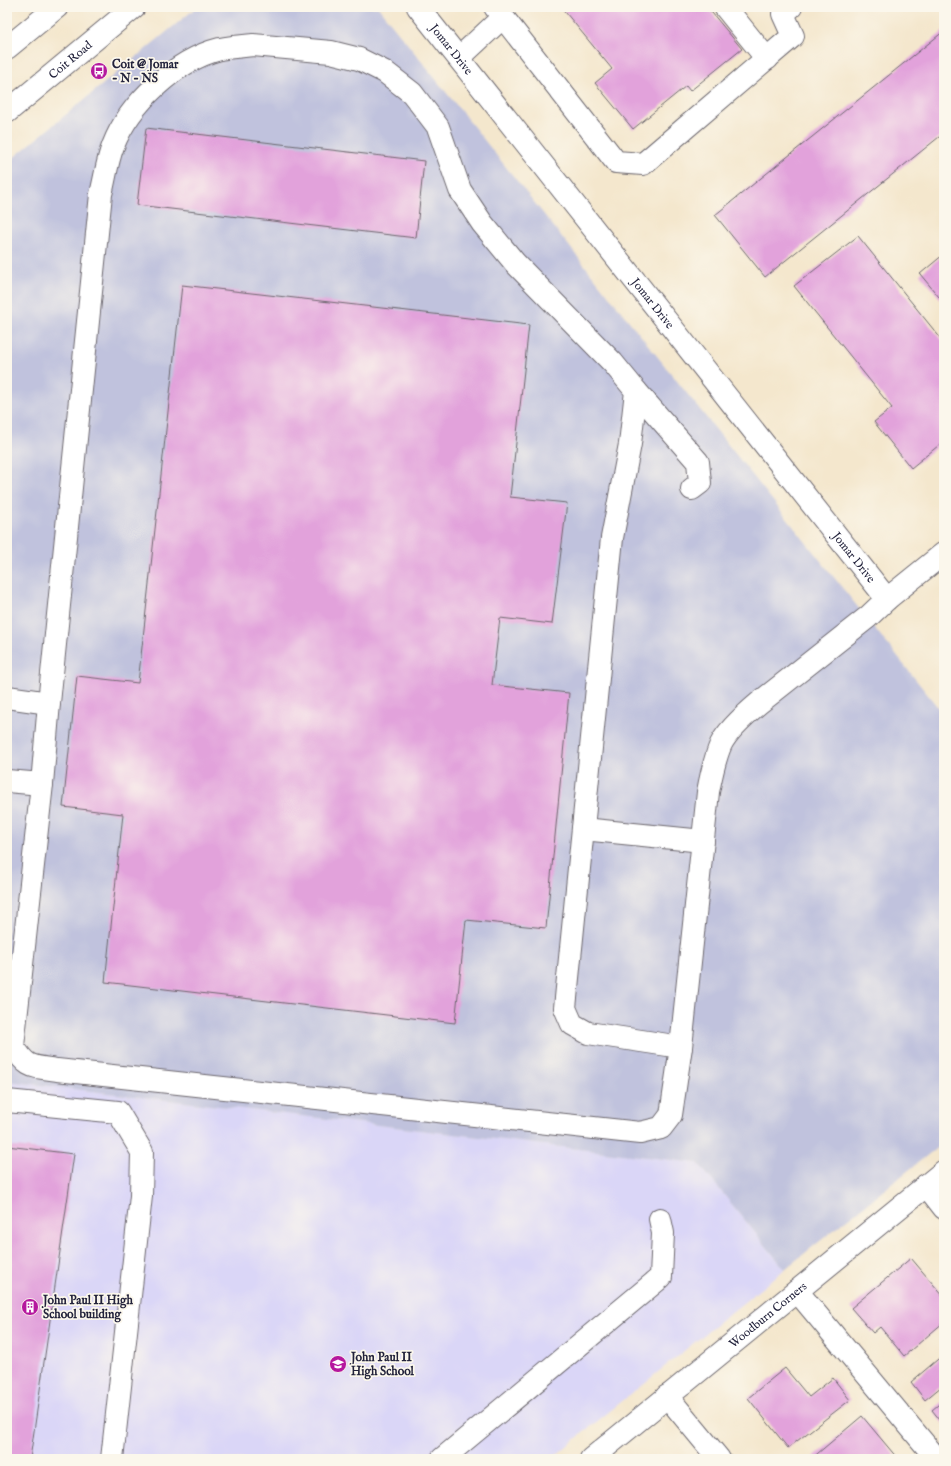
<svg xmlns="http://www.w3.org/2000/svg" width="951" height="1466" viewBox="0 0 951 1466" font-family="'IM FELL English',serif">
	<rect width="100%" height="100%" fill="#fbf7ec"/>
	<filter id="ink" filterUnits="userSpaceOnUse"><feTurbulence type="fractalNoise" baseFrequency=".025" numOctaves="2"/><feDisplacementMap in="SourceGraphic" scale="8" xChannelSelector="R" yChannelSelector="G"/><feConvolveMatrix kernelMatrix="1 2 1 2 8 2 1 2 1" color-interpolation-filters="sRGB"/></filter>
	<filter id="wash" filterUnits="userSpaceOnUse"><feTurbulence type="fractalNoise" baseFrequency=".012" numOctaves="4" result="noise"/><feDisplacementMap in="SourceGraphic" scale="16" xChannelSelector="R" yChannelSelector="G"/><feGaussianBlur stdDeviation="0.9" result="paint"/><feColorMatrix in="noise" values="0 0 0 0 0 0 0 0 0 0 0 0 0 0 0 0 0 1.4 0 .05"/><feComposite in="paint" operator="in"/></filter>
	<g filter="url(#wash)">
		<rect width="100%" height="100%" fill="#f4e7cd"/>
		<!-- built -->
		<path fill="#dad6f7" d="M7,1081L698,1163L785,1269L551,1459H7Z"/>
		<!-- industrial -->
		<path fill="#c0c2dd" d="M197,7H378L944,715V1142L785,1269L698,1163L7,1081V163Z"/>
		<g id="blocks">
			<!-- building -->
			<path fill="#e2a2db" d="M561,7H707L742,49L690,91L686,86L633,129L595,83L612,69Z
				M944,31V133L765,277L715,215Z
				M146,128L424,161L416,238L137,205Z
				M858,236L942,340L944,338V441L911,468L874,422L892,408L794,286Z
				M944,254V303L920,274Z
				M182,285L529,325L510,497L567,503L552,624L500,618L492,685L569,693L546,928L466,920L455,1023L105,982L123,814L63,807L77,676L138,683Z
				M7,1146L74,1154L30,1459H7Z
				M911,1258L944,1297V1322L904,1356L880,1327L873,1333L851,1308Z
				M944,1354V1389L942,1386L925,1400L911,1382Z
				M785,1368L809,1397L833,1378L850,1400L788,1448L748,1398Z
				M944,1400V1425L932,1410Z
				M862,1416L898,1459H811Z"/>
		</g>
	</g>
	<g filter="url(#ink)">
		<use href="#blocks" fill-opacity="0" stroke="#6c676e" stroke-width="1"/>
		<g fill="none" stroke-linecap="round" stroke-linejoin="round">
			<!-- minor casing -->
			<g stroke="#6c676e" stroke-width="24">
				<g id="minor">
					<path id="s1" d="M418,7L887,599"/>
					<path d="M495,7L616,162L643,164L793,36L783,14L791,7"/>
					<path d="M725,7L767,59"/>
					<path d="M253,45L331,52L359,59L385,72L412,93L438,127L460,190L482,223L515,263L613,363L636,391L630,444L612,538L565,1008L572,1024L588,1033L681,1047L671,1115L661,1128L640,1133L57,1070C31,1066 28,1069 13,1046L42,784L49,703L101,194C105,179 107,161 113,146C129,104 176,60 220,49C231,47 243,46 253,45Z"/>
					<path d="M459,58L503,17"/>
					<path d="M636,391L698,462L700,483L692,489"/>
					<path d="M7,697L49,703"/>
					<path d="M7,781L42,784"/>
					<path d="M583,829L703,841"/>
					<path d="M681,1047L708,792C711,776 714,760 721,744C728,730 746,714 759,703L868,617L887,599L944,553"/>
					<path d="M7,1101L118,1112L142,1152L141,1196L112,1459"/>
					<path d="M926,1185L944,1208"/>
					<path d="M797,1291L937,1459"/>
					<path d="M667,1396L719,1459"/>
					<path d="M442,1459L661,1277L663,1233L660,1219"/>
					<path id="s2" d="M591,1459L944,1171"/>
				</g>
			</g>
			<!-- major casing -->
			<g stroke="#6c676e" stroke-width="24">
				<g id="major">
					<path d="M7,48L57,7"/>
					<path id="s3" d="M7,112L134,7"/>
				</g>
			</g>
			<!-- minor -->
			<use href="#minor" stroke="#fff" stroke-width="22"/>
			<!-- major -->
			<use href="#major" stroke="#fff" stroke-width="22"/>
		</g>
	</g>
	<!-- icons -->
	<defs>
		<g id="bus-disc" transform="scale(0.9)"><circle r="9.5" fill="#b5179e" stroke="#fbf7ec"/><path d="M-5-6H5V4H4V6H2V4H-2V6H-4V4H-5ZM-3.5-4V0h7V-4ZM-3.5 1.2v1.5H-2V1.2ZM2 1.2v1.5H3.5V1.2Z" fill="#fff"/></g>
		<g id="building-disc" transform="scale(0.9)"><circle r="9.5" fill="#b5179e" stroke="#fbf7ec"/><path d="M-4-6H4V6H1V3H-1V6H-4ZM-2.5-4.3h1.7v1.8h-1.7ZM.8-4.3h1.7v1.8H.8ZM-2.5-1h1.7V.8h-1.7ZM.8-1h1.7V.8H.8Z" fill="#fff"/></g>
		<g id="school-disc" transform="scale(0.9)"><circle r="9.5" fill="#b5179e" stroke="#fbf7ec"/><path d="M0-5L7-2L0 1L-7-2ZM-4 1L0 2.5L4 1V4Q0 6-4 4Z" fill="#fff"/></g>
	</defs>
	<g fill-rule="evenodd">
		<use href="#bus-disc" x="99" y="71"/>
		<use href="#building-disc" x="30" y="1307"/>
		<use href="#school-disc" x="338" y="1364"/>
	</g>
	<g text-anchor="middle" stroke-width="3.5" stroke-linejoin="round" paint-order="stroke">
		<!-- street labels -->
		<g font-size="12" fill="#22223b" stroke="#fbf7ec">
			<text dy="4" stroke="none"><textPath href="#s1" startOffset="54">Jomar Drive</textPath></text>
			<text dy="4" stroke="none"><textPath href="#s3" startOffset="82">Coit Road</textPath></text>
			<text dy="4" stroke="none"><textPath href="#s1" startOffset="378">Jomar Drive</textPath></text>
			<text dy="4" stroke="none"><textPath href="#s1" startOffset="702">Jomar Drive</textPath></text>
			<text dy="4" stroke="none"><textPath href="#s2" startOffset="228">Woodburn Corners</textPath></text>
		</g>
		<!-- poi labels -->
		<g font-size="12" font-weight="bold" fill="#22223b" stroke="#fbf7ec" text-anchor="start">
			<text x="112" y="68">Coit @ Jomar<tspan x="112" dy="14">- N - NS</tspan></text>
			<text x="43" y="1304">John Paul II High<tspan x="43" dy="14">School building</tspan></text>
			<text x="351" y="1361">John Paul II<tspan x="351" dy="14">High School</tspan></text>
		</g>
	</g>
	<!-- margin -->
	<rect width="951" height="1466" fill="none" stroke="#fbf7ec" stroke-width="24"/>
</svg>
